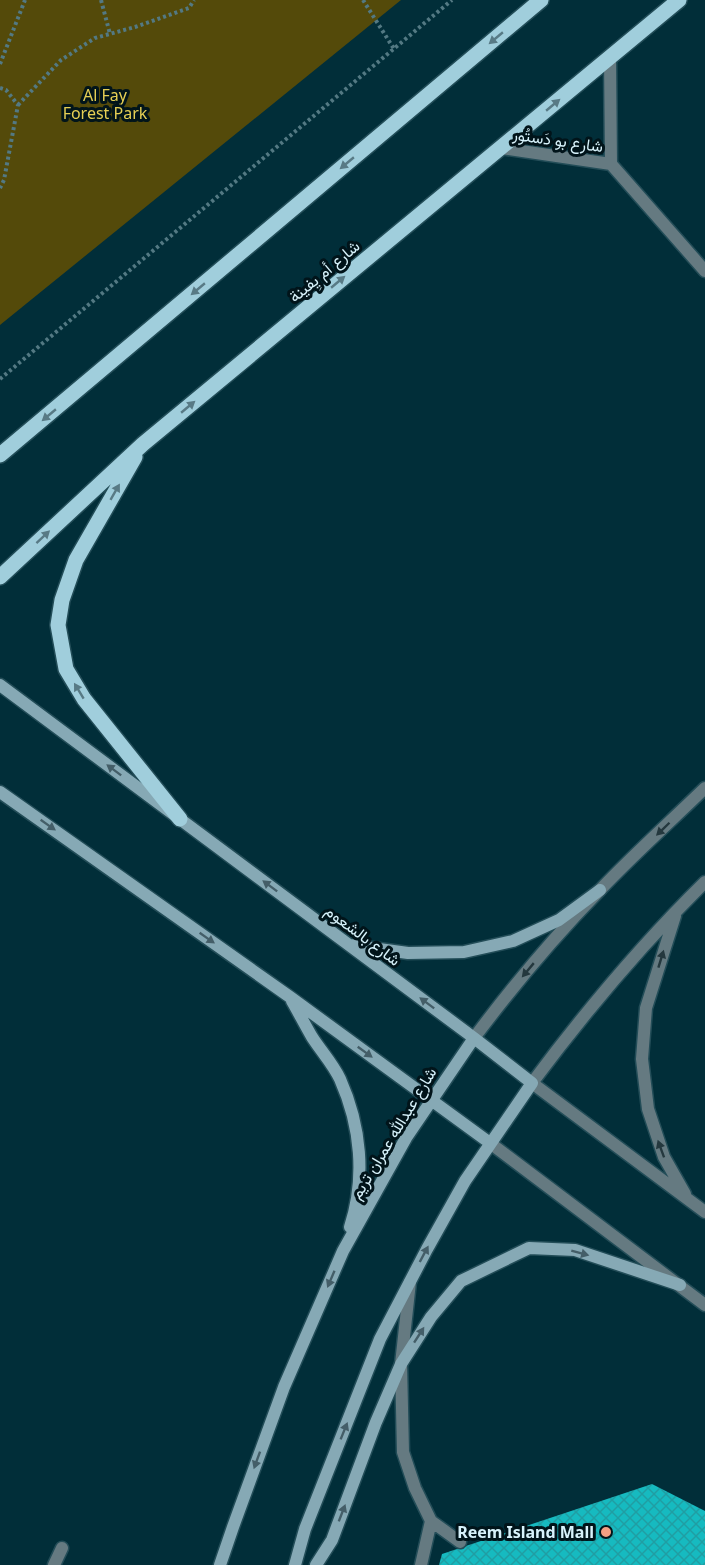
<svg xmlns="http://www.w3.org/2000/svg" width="705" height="1565" viewBox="0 0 705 1565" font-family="'Noto Sans',Vazirmatn,sans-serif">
	<defs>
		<pattern id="building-cross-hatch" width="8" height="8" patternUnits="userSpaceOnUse" patternTransform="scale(1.5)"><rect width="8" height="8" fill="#16bac0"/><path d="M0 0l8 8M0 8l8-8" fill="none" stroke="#209ea3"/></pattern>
	</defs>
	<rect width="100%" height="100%" fill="#012e39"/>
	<!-- green -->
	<path fill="#544a0a" d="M0,0H401L0,325Z"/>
	<!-- building -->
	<path fill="url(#building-cross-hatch)" d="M652,1484L705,1511V1565H439L442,1554Z"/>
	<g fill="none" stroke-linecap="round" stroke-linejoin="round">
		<!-- service casing -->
		<g stroke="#234d58" stroke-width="15">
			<path id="service" d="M610,58L611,164L705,271
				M501,148L611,164
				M410,1282L401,1364L403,1452L415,1488L431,1521L460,1542
				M54,1565L62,1548
				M421,1565L431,1521"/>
		</g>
		<!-- tertiary casing -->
		<g stroke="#234d58" stroke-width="15">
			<path id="tertiary" d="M705,882C642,944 585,1012 532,1083L705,1212
				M675,916L646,1008L642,1059L648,1109L664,1157L685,1194
				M474,1038C513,986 554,937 599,891C633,855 670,822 705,788
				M490,1143L705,1305"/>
		</g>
		<!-- secondary casing -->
		<g stroke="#234d58" stroke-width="15">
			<path id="secondary" d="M0,685L474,1038L532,1083L465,1181L427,1249L380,1339L305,1529L295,1565
				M0,792L290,997L490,1143
				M350,945L408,953L464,952L513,941L559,920L600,890
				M292,1001C299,1013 305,1025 312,1037C321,1051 333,1064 340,1079C361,1126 366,1178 350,1227
				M220,1565L233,1527L284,1387L343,1251L406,1138L474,1038
				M316,1565L332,1540L376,1422L401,1364L431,1317L461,1281L529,1248L575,1250L680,1285"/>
		</g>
		<!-- primary casing -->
		<g stroke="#234d58" stroke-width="18">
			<path id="primary" d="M0,455L541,0
				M135,457L76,560L62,600L58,625L66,669L84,699L180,819
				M0,577L143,444L679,0"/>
		</g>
		<!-- path -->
		<path stroke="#537983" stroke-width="4" stroke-dasharray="3 3" stroke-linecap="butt" d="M101,0L110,34
			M363,0L394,49
			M0,64L25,0
			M0,88L6,90L18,105L4,180L0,188
			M18,105L61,60L95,38L135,27L189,8L194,0
			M0,379L452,0"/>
		<!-- service -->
		<use href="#service" stroke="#657a81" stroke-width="12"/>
		<!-- tertiary -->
		<use href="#tertiary" stroke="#657a81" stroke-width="12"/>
		<!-- secondary -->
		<use href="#secondary" stroke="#86a9b5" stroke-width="12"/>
		<!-- primary -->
		<use href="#primary" stroke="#a0cedc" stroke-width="15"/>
	</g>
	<!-- one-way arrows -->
	<defs><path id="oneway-solid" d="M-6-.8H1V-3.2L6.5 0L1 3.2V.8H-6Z" transform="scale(1.5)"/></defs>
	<g fill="#587a85">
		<use href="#oneway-solid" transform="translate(496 38) rotate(140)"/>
		<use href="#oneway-solid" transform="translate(553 105) rotate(-40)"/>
		<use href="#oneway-solid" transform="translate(347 163) rotate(140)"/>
		<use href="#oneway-solid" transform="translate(338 282) rotate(-40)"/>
		<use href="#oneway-solid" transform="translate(198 289) rotate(140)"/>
		<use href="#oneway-solid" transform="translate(188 407) rotate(-40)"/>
		<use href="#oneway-solid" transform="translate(49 415) rotate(140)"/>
		<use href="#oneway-solid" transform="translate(115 492) rotate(-60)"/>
		<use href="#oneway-solid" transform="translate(43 537) rotate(-43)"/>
		<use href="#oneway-solid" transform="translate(79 691) rotate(-121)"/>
	</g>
	<g fill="#445e68">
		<use href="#oneway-solid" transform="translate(114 770) rotate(-143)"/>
		<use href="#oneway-solid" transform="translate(48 825) rotate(35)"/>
		<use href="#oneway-solid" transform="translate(270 886) rotate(-143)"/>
		<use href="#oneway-solid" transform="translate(207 938) rotate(35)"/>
		<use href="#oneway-solid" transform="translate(427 1003) rotate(-143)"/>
		<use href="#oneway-solid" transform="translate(365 1052) rotate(36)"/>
		<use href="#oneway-solid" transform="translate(580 1253) rotate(15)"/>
		<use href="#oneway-solid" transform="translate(424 1254) rotate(-62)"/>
		<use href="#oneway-solid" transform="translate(331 1279) rotate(113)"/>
		<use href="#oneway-solid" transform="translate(419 1335) rotate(-57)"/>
		<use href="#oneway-solid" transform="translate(344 1431) rotate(-68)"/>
		<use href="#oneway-solid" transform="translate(257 1460) rotate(110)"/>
		<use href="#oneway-solid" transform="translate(342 1513) rotate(-69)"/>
	</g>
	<g fill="#24383e">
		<use href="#oneway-solid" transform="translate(663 829) rotate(136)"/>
		<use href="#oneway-solid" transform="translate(661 959) rotate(-73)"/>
		<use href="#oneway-solid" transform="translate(528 970) rotate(130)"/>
		<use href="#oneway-solid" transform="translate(661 1149) rotate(-110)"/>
	</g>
	<!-- markers -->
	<circle fill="#f39f83" stroke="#01141a" stroke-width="2" cx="606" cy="1532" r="6"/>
	<g text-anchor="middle" stroke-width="6" stroke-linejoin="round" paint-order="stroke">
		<!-- park labels -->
		<g font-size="16" fill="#e5cf54" stroke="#01141a">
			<text x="105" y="101">Al Fay<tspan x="105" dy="18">Forest Park</tspan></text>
		</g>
		<!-- street labels -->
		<g font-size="16" fill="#d7f2fb" stroke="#01141a">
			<text transform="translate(558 140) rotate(8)" y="6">شارع بو دَستُور</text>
			<text transform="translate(324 271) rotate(-40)" y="6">شارع أم يِفينة</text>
			<text transform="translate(363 935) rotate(37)" y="6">شارع بالشعوم</text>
			<text transform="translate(393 1133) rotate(-59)" y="6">شارع عبدالله عمران تريم</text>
		</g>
		<!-- poi labels -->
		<g font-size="16" font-weight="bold" fill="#d7f2fb" stroke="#01141a" text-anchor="end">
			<text x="594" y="1538">Reem Island Mall</text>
		</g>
	</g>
</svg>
